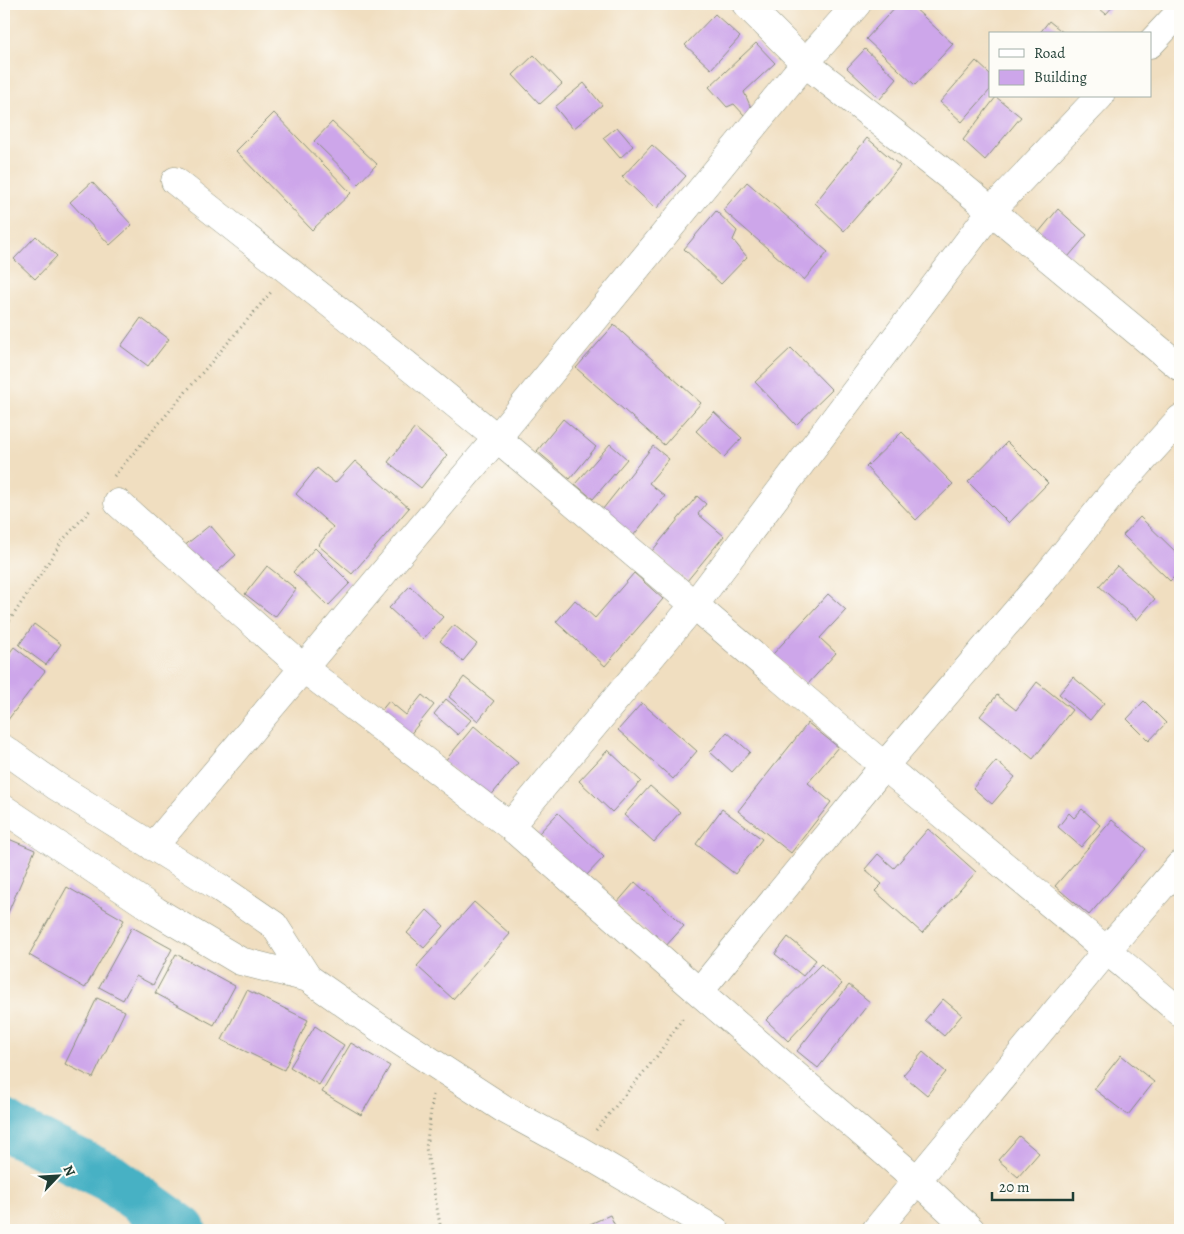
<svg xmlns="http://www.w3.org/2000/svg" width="1184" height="1234" viewBox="0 0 1184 1234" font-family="Alegreya,serif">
	<rect width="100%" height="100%" fill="#fdfcf7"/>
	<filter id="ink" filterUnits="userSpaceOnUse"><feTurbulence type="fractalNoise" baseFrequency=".02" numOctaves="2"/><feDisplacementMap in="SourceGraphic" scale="10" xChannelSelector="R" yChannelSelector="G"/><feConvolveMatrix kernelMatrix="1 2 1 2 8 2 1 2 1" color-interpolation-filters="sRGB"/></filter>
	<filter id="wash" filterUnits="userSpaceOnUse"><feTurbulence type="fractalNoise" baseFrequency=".0096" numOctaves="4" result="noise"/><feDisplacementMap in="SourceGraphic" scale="20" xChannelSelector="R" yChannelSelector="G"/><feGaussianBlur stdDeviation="1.12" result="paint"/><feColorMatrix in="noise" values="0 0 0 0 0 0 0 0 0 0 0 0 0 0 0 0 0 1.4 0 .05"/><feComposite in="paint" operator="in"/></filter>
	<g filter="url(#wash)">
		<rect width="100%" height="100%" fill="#f0dec0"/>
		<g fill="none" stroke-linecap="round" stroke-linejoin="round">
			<!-- river -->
			<path stroke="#46b1c4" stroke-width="49" d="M4,1124L18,1133L110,1178L182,1230"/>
		</g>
		<g id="blocks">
			<!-- building -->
			<path fill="#cda6ea" d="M898,4H910L953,44L915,85L866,39Z
				M1094,4H1115L1106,14Z
				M715,14L740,37L711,69L685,45Z
				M1049,21L1065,34H1039Z
				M756,43L775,63L744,92L753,112L745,116L734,104L727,107L709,87Z
				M865,49L897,79L880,99L847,68Z
				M534,55L562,84L540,104L513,75Z
				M976,61L990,74V90L962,122L940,102Z
				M584,83L602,105L573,129L555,107Z
				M996,97L1021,117L985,160L963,140Z
				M274,113L351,193L312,230L236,151Z
				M332,122L377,164L358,184L314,141Z
				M617,127L633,146L620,158L603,138Z
				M867,138L900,166L844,231L815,203Z
				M652,145L686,176L656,209L622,177Z
				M92,182L132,225L110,245L70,202Z
				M747,182L828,252L804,280L723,210Z
				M1058,209L1087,235L1068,257L1039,232Z
				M716,211L737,231L733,240L747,257L721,284L684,249Z
				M36,236L57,256L35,279L14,259Z
				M141,318L169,339L148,366L121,346Z
				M614,325L701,403L664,445L576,368Z
				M791,348L832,390L796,425L755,382Z
				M714,412L742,438L724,457L696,431Z
				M563,419L596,447L570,479L537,451Z
				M415,428L447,455L421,488L388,462Z
				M902,432L953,484L916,520L866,467Z
				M1007,442L1048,483L1009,523L968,482Z
				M610,444L627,459L593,499L575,484Z
				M653,446L669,459L649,483L665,496L633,536L602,510Z
				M355,461L409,508L352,574L318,545L333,527L296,494L317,468L335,483Z
				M697,496L706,504L698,514L724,536L687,581L652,551Z
				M1140,517L1180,556V571L1170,581L1123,535Z
				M210,525L236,555L210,578L183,547Z
				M315,548L350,583L328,606L293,572Z
				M267,566L296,589L275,617L245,594Z
				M1117,566L1155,599L1137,620L1099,586Z
				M634,573L663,599L605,666L556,622L575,600L595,618Z
				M410,586L443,617L423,639L389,608Z
				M828,594L846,610L820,638L836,653L807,685L773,654Z
				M34,624L61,644L46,665L19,645Z
				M454,625L477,644L463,661L440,641Z
				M14,647L45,671L4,725V660Z
				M464,677L494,701L478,721L449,697Z
				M1073,677L1104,703L1090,720L1059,694Z
				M1037,682L1072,710L1033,759L980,716L997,695L1016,710Z
				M422,695L434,705L409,736L380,712L389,701L406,715Z
				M446,699L471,720L458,735L434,714Z
				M1144,701L1166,723L1149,741L1127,719Z
				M642,703L697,751L673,779L618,730Z
				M808,723L838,747L808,783L831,802L791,853L738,811Z
				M474,726L518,763L489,798L444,762Z
				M727,732L750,752L732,772L710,752Z
				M608,750L641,781L612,812L579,781Z
				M996,761L1015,777L992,804L973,788Z
				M650,786L680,812L654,842L624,815Z
				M722,809L762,839L735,874L696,844Z
				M1082,809L1100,825L1081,847L1058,827L1069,813L1074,818Z
				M558,813L604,857L584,878L538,834Z
				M1112,820L1146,849L1089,915L1055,886Z
				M928,829L976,872L922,933L875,891L882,884L865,869L878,854L894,868Z
				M4,837L35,850L4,922Z
				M635,882L684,926L664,948L616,904Z
				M67,887L124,920L85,988L29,955Z
				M474,902L510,934L453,999L417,966Z
				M427,910L444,926L424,948L407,933Z
				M132,927L172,949L153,985L136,976L123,1000L99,987Z
				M788,937L816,960L803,976L775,954Z
				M176,954L235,986L214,1025L155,993Z
				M821,964L842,984L788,1041L766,1020Z
				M849,985L870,1002L818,1068L797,1051Z
				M247,990L308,1020L284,1070L222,1040Z
				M97,998L125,1011L93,1078L65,1064Z
				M943,999L962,1015L944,1036L925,1020Z
				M315,1026L344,1045L319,1085L290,1067Z
				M351,1043L390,1066L361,1115L322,1092Z
				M923,1052L946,1072L927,1095L903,1075Z
				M1121,1055L1154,1082L1128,1115L1094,1089Z
				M1019,1136L1039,1153L1018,1177L998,1160Z
				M610,1215L617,1230H577Z"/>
		</g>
	</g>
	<g filter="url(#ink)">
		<use href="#blocks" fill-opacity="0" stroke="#888e7a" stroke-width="1"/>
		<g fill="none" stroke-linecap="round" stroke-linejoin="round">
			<!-- street casing -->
			<g stroke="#888e7a" stroke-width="29">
				<path id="street" d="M746,4L805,63L959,184L1180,367
					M1150,44L1180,12
					M175,181C283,267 392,351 498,439C627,546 754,657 883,765C982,848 1082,929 1180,1012
					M118,503L303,668L510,826L699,992L917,1180L971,1230
					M4,749L56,786L220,888L274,925L308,978L381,1029L504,1109L579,1150L715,1230
					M4,809L156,911L240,961L308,978
					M510,826L695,604L992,210L1100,96
					M153,847L497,438L805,63L857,4
					M699,992L884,766L1041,583L1111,495L1180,419
					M876,1230L1107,950L1180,865"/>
			</g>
			<!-- path -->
			<path stroke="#888e7a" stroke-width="3" stroke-dasharray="1 4" stroke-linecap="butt" d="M114,476L272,291
				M4,629L63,540L92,508
				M433,1095L426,1148L441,1230
				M596,1130L657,1056L684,1016"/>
			<!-- street -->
			<use href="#street" stroke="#fff" stroke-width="28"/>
		</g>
	</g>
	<!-- margin -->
	<rect width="1184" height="1234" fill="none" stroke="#fdfcf7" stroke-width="20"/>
	<!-- legend -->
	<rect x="989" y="32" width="162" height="65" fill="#fdfcf7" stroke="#a4b0a9"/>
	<rect x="999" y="49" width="25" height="8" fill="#ffffff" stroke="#a4b0a9"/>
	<text x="1034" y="58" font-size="15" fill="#1f3d34">Road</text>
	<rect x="999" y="70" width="25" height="15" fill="#cda6ea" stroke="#a4b0a9"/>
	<text x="1034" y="82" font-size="15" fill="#1f3d34">Building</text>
	<!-- north arrow -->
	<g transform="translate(58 1176) rotate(65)" stroke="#fdfcf7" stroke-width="4" paint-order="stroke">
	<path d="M0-4L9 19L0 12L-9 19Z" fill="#1f3d34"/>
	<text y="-8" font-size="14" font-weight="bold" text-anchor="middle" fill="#1f3d34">N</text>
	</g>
	<!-- scale -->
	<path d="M992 1192v8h81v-8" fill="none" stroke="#1f3d34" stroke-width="2.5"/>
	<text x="999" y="1192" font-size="15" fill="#1f3d34" stroke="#fdfcf7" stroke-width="4" paint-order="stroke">20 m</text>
</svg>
